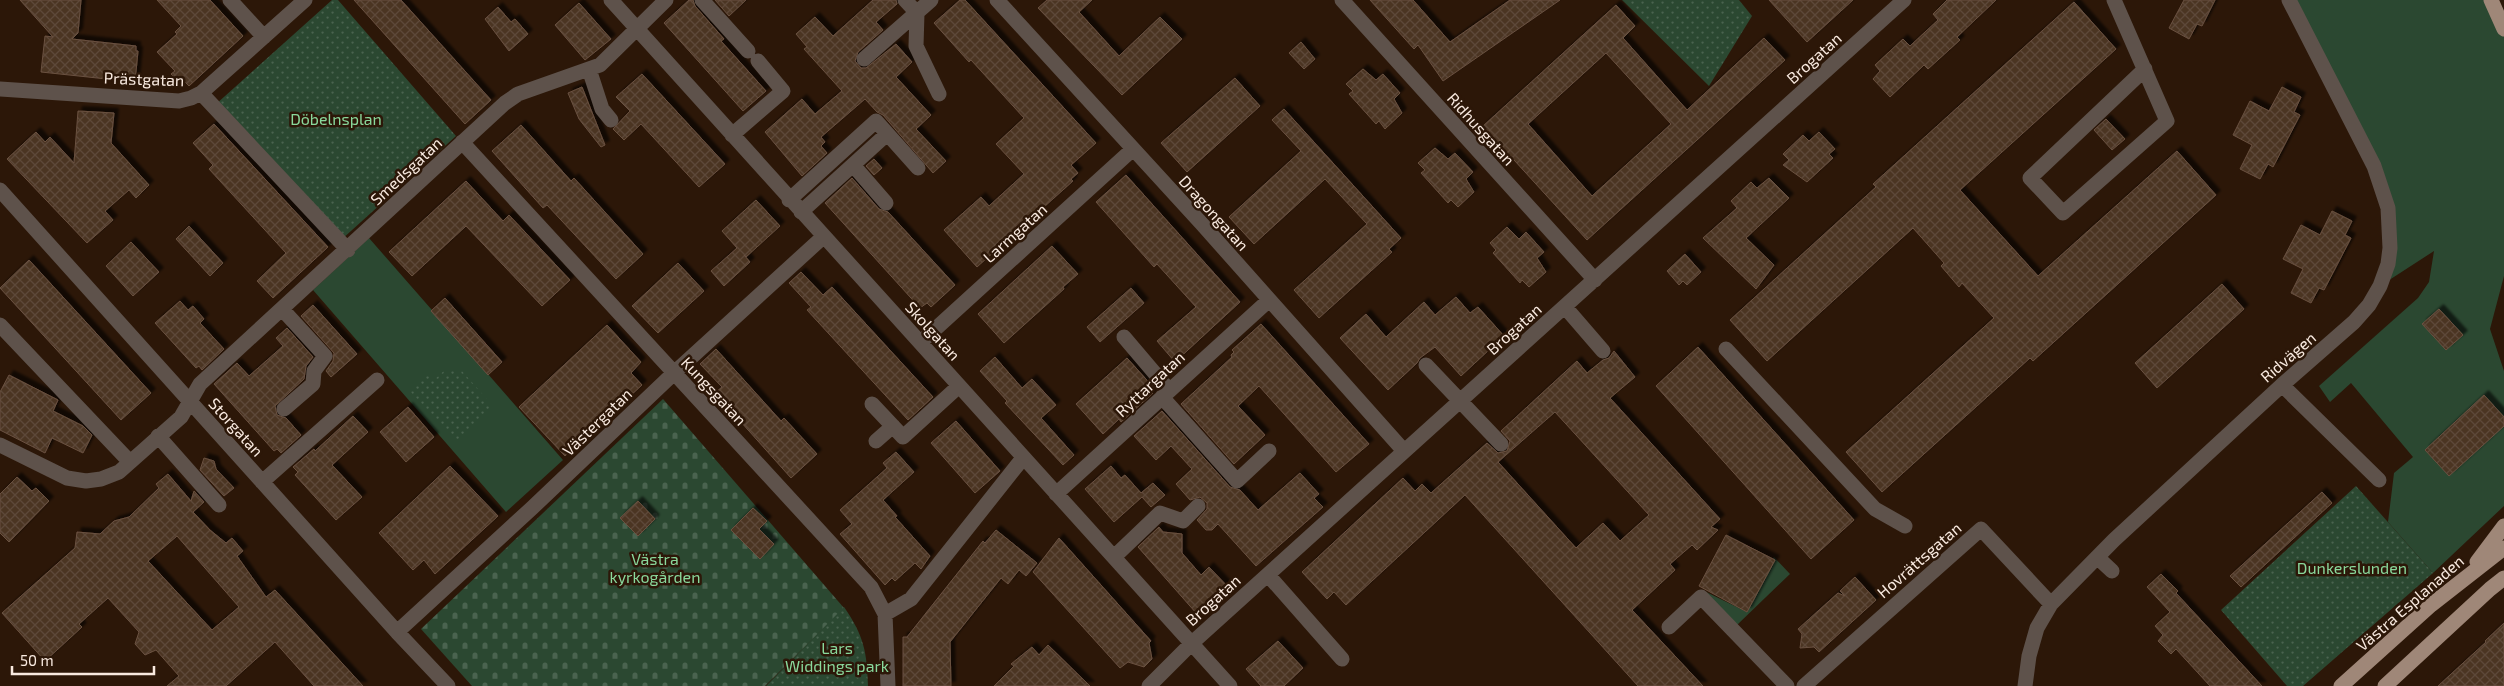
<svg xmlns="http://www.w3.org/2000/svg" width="2504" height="686" viewBox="0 0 2504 686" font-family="'Exo 2',sans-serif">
	<defs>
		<pattern id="cemetery-stones" width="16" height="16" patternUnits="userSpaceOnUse" patternTransform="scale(1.25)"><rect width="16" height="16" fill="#2b4831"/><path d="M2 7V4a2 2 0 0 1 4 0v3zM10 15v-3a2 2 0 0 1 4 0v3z" fill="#4a634f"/></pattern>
		<pattern id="park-dots" width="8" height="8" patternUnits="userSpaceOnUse" patternTransform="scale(1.25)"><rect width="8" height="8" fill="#2b4831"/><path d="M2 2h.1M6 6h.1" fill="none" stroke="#4a634f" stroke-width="1.8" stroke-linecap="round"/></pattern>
		<pattern id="building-cross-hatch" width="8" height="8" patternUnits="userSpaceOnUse" patternTransform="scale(1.25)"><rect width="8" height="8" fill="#4b3424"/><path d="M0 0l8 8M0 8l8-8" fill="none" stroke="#5d4839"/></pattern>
		<filter id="shadow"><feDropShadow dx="4.5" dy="-4.5" stdDeviation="1" flood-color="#0009"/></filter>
	</defs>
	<rect width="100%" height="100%" fill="#2c1708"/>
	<!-- green -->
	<path fill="#2b4831" d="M2289,0H2491L2504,29V276L2490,329L2504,371V506L2433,573L2388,522L2394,473L2413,457L2351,383L2330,402L2319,386L2418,298L2429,282L2434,251L2380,286L2388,207Z
		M369,238L563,460L506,512L313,290Z
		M1774,557L1790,574L1737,625L1704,591L1747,612Z"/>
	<!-- cemetery -->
	<path fill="url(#cemetery-stones)" d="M663,399L844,608L765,686H472L421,629Z"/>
	<!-- park -->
	<path fill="url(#park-dots)" d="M332,0H338L456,136L341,240L215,105Z
		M1622,0H1739L1752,16L1709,86Z
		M446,369L461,370L494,407L457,443L409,390L428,373L434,380Z
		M2356,486L2433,573L2303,686H2287L2221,610Z
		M844,607C864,636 867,652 868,686H766Z"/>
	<!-- building -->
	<path fill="url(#building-cross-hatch)" stroke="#6a5140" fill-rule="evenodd" filter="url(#shadow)" d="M20,0H81L78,33L72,39L136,46V51H138L135,82L41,72L45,36L53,37Z
		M157,0H210L243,36L189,86L185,82L182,85L171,74L175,71L157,52L177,34L175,32L181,26Z
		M354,0H401L491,100L465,124Z
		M689,0H693L695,6L724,39L721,41L766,91L743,111L664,23Z
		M715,0H746L729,16Z
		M873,0H896L897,4L876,22L883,30L858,52L855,61L861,68H866L896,44L912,62L896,77L931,115L916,129L946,161L933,173L883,115L877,112L865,99L821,137L825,142L821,146L827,153L802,176L765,132L802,99L815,114L842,91L804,49L807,47L796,34L815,17L833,36Z
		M960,0H965L1096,143L1071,165L1078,173L1071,179L1073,181L977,267L944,230L981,197L989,206L1024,174L996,144L1024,118L971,60L969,62L934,23Z
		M1047,0H1092L1079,12L1119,56L1160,17L1182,39L1122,95L1038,8Z
		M1370,0H1413L1450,42L1510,0H1560L1443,81L1418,45L1414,49Z
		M1769,0H1853L1807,42Z
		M1947,0H1996L1957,37L1960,40L1928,69L1924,65L1890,97L1873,79L1880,71L1875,65L1903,39L1910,46L1925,32L1938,20L1933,14Z
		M2184,0H2215L2202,26L2197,24L2189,39L2169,28Z
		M2074,2L2116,49L1960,190L2038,276L2177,151L2216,195L2033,361L2030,358L1882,492L1846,452L1994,318L1962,283L1959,287L1941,266L1944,263L1913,228L1767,361L1730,320L1876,187L1873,184Z
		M579,3L611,39L585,60L555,25Z
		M1616,5L1635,26L1623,38L1687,110L1764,38L1785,60L1587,240L1483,126ZM1606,53L1671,124L1592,196L1528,124Z
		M498,7L511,22L515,19L528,34L509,51L485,19Z
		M1301,42L1315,59L1304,69L1289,53Z
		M1363,69L1376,80L1383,74L1400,93L1394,99L1402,113L1385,129L1379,121L1376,124L1349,94L1353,91L1346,84Z
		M642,74L725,164L699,187L641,124L624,140L613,129L630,111L616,97Z
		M1235,78L1260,106L1187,172L1161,143Z
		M582,87L605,145L601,147L579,119L568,93Z
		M2282,87L2301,97L2294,112L2300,115L2273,167L2268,164L2260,179L2240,169L2252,145L2233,135L2250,101L2269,111Z
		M1284,109L1401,238L1389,249L1392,252L1319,318L1294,290L1367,224L1325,179L1254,244L1229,217L1301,151L1272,120Z
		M78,111L114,113L111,143L149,185L136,198L129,190L105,211L113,220L87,243L7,159L36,132L45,142L50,137L74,163Z
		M2106,119L2125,139L2112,150L2094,130Z
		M214,124L328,247L273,298L257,281L286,253L209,169L213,165L193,143Z
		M521,125L571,181L574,178L643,254L616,279L547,205L543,208L492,151Z
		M1819,132L1835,149L1829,154L1833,158L1807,182L1783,165L1789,160L1783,154L1803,135L1809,141Z
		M1435,148L1448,159L1455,153L1473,172L1466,179L1474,192L1458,207L1451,200L1448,203L1421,173L1425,170L1418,163Z
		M874,159L882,168L874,175L866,166Z
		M1126,175L1240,302L1175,362L1157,341L1196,307L1157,264L1154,267L1096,202Z
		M852,178L879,209L888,212L955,285L931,307L927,303L920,308L825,203Z
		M1769,178L1789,198L1746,238L1774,265L1756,289L1703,238L1737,208L1731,201L1751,182L1757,188Z
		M466,181L503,221L509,215L570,280L542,306L466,226L412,276L389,252Z
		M756,200L780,226L746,257L744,255L750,262L724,286L711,271L737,248L722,231Z
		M2332,211L2352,221L2345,235L2351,238L2324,290L2319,288L2311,303L2291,293L2303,269L2283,259L2301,225L2320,235Z
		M189,226L223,263L210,276L176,239Z
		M1507,227L1519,239L1526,232L1544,252L1537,258L1546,272L1529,287L1522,280L1520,283L1493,253L1496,250L1490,243Z
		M131,242L159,272L133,296L106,266Z
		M1052,246L1078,274L1063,287L1064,289L1004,343L978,314Z
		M1685,254L1701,272L1687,285L1683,281L1679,285L1667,271Z
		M29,260L151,393L121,420L0,288Z
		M678,263L704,291L658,333L632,306Z
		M801,272L823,295L832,287L933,397L908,420L807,310L811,307L789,283Z
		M2222,284L2244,309L2157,388L2135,363Z
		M1131,288L1144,303L1100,342L1087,327Z
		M1456,297L1470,313L1478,307L1504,336L1461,376L1435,347L1420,358L1417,363L1388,390L1340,338L1366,314L1386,337L1424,302L1435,315Z
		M445,298L502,362L488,375L431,311Z
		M180,301L188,310L193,306L199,313L204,319L200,323L224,349L202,370L199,366L196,368L155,323Z
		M313,305L357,354L331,377L326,371L333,361L334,353L301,316Z
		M2439,309L2463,335L2446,350L2422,324Z
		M1261,324L1369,444L1336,472L1259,386L1238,406L1265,435L1234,464L1181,404L1232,357L1231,355L1234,352L1232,350Z
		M607,325L641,362L631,373L642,385L565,456L519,407Z
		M287,328L313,357L306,366L304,379L275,406L277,415L286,418L301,435L281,453L277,449L274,451L214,384L237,363L249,376L283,346L276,338Z
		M1698,347L1854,520L1811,559L1656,386Z
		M716,349L781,421L784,418L817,454L791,478L715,393L722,387L700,364Z
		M1614,351L1635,377L1610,398L1720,519L1711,527L1718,530L1697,550L1692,545L1670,564L1675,570L1632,610L1703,686H1638L1465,495L1346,605L1334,592L1327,599L1302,572L1403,478L1415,491L1422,484L1431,493L1487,443L1498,453L1507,451L1510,441L1501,431L1577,361L1587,373L1603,360L1609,358ZM1555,412L1649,515L1620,541L1603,523L1576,548L1498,462Z
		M995,357L1022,388L1032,379L1056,405L1041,418L1074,455L1063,465L1005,403L1007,401L980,371Z
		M1127,358L1154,388L1150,391L1153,393L1121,422L1119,419L1103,434L1076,404Z
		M9,375L58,400L53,411L83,426L92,435L83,453L52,438L45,453L0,430V392Z
		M2484,395L2504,417V426L2449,476L2425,450Z
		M408,407L434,437L406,462L380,432Z
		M1162,411L1230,487L1240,490L1258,510L1300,473L1319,494L1314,498L1323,507L1256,566L1218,524L1212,530H1206L1197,520L1207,509V503L1200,497L1190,500L1176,484L1192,469L1171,446L1156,460L1134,436Z
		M353,416L368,432L332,465L362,497L336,520L295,475L298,472L293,467L314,449L315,451Z
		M956,421L1000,471L975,493L931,443Z
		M896,452L914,472L883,500L897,516L895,517L930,556L921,569L915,563L895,581L892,578L885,585L840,534L852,524L840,510L887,468L883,463Z
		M204,458L214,461L216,469L234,488L224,496L200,470Z
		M450,466L498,516L435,574L424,560L413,570L379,533Z
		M1111,466L1121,478L1125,475L1141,493L1153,483L1165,495L1151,507L1142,497L1114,522L1085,489Z
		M168,474L191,501L194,491L204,502L193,512L210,530L226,543L232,538L243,551L237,556L266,597L275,590L363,686H314L275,642L226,686H167L179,676L156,650L145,655L135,644L139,632L108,598L79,624L82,627L45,661L2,613L75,548L77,532L100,534L114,521L129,517L159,488L156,484ZM177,536L239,607L212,630L148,561Z
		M17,477L32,491L36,488L49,501L9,542L0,533V494Z
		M2322,492L2332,503L2241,587L2230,576Z
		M638,501L655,519L638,536L620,518Z
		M753,508L767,521L759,529L774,544L760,559L731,530Z
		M1159,527L1163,532L1182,534V553L1201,575L1209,567L1230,589L1204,615L1197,614L1138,547Z
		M996,530L1037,563L1026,576L1019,570L1008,584L1001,578L950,642L951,686H903V637H907L983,541L985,543Z
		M1726,535L1775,560L1747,612L1699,586Z
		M1059,538L1151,641L1149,643L1152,659L1144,667L1128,662L1120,668L1033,572Z
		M2161,574L2178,591L2176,593L2262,686H2210L2176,649L2171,654L2158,641L2163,635L2155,626L2170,612L2147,587Z
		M1855,577L1876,600L1819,652L1814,647L1800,648L1802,634L1798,629L1838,593L1845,596L1840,591Z
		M2504,623V686H2438L2486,642L2485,641Z
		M1278,641L1303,668L1284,686H1261L1246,669Z
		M1048,645L1090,686H994L1014,666L1011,664L1032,647L1039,655Z"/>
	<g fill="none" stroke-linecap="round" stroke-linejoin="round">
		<!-- minor -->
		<path stroke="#5e524b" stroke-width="15" d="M230,0L264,37
			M611,0L1230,686
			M702,0L748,51
			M905,0L917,13L916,46L939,94
			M997,0L1202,224L1404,451
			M1342,0L1595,280
			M2114,0L2167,121L2063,213L2030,178L2145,69
			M864,59L931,0
			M589,69L602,109L611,120
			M0,89L179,101L191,98L201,93L305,0
			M201,93L348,250
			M732,135L783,91L758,61
			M462,142L871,587L885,614L888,686
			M853,165L886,203
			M0,190L397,632L448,686
			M789,200L876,121L918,168
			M801,212L887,134
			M1565,307L1603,351
			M282,309L325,356L314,371L313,384L284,409
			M0,325L130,462
			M1124,337L1169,390
			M921,342L1133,149
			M1726,349L1875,509L1905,526
			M1426,365L1501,444
			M2282,385L2379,480
			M1162,397L1237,481L1269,451
			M872,404L903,437L959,386
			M158,436L219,505
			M876,441L893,426
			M0,445L67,478L86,481L101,479L119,472L181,417L200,384L505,103L518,94L600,65L666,0
			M262,482L377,380
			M1056,494L1268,301
			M1114,557L1160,513L1183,521L1198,506
			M2097,557L2112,571
			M1268,575L1342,659
			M885,614L911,599L1023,458
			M1669,627L1701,597L1787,686
			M397,632L532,508L674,373L823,237
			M1149,686L1192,643L1904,0
			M1804,686L1981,529L2051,604
			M2025,686L2029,656L2037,628L2051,604L2114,540L2282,385L2354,322L2369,305L2380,286L2388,264L2390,248L2388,208L2374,166L2289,0"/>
		<!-- major -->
		<path stroke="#9f8778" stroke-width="15" d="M2491,0L2504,29
			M2477,562L2504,526
			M2341,686L2431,605L2504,548
			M2385,686L2490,589L2504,578"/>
	</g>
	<g text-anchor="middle" stroke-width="5" stroke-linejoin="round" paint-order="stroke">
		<!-- street labels -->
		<g font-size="16" fill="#f9eae0" stroke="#2c1708">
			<text transform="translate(1814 58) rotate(-42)" y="6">Brogatan</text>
			<text transform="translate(144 79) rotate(2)" y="6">Prästgatan</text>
			<text transform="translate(1481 129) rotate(48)" y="6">Ridhusgatan</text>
			<text transform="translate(406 171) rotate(-43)" y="6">Smedsgatan</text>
			<text transform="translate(1214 213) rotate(48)" y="6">Dragongatan</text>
			<text transform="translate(1015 233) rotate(-42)" y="6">Larmgatan</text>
			<text transform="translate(1514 329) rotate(-42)" y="6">Brogatan</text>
			<text transform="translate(933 331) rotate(48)" y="6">Skolgatan</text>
			<text transform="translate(2288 357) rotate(-41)" y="6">Ridvägen</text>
			<text transform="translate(1150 384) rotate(-43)" y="6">Ryttargatan</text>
			<text transform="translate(714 391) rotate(47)" y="6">Kungsgatan</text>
			<text transform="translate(597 422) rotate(-44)" y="6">Västergatan</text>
			<text transform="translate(236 427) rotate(48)" y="6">Storgatan</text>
			<text transform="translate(1919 560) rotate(-41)" y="6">Hovrättsgatan</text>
			<text transform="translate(1213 600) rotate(-42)" y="6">Brogatan</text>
			<text transform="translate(2410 603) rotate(-41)" y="6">Västra Esplanaden</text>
		</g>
		<!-- park labels -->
		<g font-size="16" fill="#8ad99c" stroke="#2c1708">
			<text x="336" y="125">Döbelnsplan</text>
			<text x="655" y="565">Västra<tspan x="655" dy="18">kyrkogården</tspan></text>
			<text x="2352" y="574">Dunkerslunden</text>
			<text x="837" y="654">Lars<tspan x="837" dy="18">Widdings park</tspan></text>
		</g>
	</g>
	<!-- scale -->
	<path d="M12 666v8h142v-8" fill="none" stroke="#f9eae0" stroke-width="2.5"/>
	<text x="20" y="666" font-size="15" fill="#f9eae0" stroke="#2c1708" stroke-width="4" paint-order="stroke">50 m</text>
</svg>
